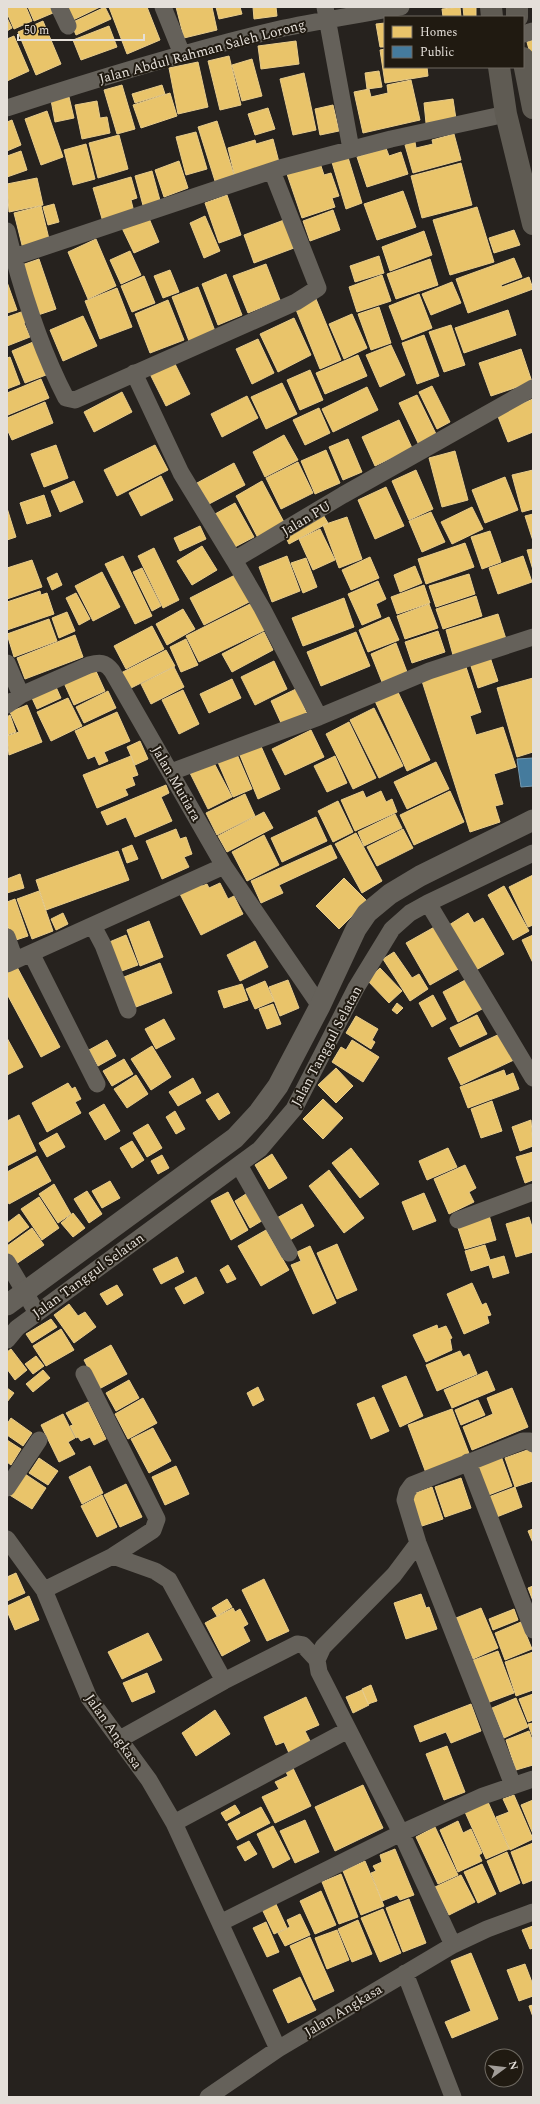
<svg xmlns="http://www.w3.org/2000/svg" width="540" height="2104" viewBox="0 0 540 2104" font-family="Spectral,serif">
	<rect width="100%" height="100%" fill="#26221e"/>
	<!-- homes -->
	<path fill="#e9c46a" stroke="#e8cc8b" d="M7,7H26L32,21L14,29L7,13Z
		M28,7H51L53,13L34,21Z
		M64,7H100L71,21Z
		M105,7L111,19L76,35L71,23Z
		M109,7H147L160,40L127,54Z
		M176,7H212L217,30L184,38Z
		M216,7H240L242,14L219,19Z
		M253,7H276L277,16L254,19Z
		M460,7L461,17H443L442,9Z
		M463,7H476V17H464Z
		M7,18L12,28L7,31Z
		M43,21L61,64L36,75L18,32Z
		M385,23V47H380L376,24Z
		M109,26L117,47L81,60L73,40Z
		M14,36L29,71L7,81V39Z
		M533,40V65L527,42Z
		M296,41L299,64L261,69L258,46Z
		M385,49V67H427L428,76L385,83L380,50Z
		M229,56L241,105L220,110L208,61Z
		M252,59L262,96L242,101L232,65Z
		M198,62L208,107L178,114L169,68Z
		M379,71L382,87L367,89L365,73Z
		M304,73L316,130L293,135L280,79Z
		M411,80L420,120L363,133L354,92L369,89L371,97L388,93L387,85Z
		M122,85L135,129L117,134L104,90Z
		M162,85L165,94L135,103L132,94Z
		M170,93L177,116L141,128L133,105Z
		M69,97L74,118L55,122L51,100Z
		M453,99L456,119L426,123L424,103Z
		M97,101L100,118L107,117L110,133L82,139L75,105Z
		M333,105L339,131L320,135L315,109Z
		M268,108L275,129L255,135L248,114Z
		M47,111L63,157L41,165L25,119Z
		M12,120L21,145L7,151V122Z
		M217,121L234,175L215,181L198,127Z
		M196,132L207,169L186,175L176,137Z
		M454,134L461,160L413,173L405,145L415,142L416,148L433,144L432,140Z
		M119,135L128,169L98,178L89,143Z
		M273,139L280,166L235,177L228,148L255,140L256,144Z
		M86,144L95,179L73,185L64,150Z
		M386,148L389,156L401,152L408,174L367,187L357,157Z
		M21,151L27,170L7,177V156Z
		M347,154L362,203L346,209L331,159Z
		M319,160L324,175L331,173L339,196L332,198L335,207L302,218L286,171Z
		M179,161L188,188L164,197L155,170Z
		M461,163L472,205L422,218L411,176Z
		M152,171L161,204L144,209L135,176Z
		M131,177L137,198L131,200L134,212L103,222L93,188Z
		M37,178L43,205L9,212L7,184Z
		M403,191L416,227L377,240L364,204Z
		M227,195L241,235L219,243L205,203Z
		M54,204L59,222L48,225L43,207Z
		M41,206L50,243L23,249L14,213Z
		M477,207L494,262L450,275L433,220Z
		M333,210L340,230L310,241L303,221Z
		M148,216L159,242L134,253L122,228Z
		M205,216L220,251L204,258L190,223Z
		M284,220L294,248L254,263L244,235Z
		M514,230L520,245L494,253L489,238Z
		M424,231L432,255L390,271L382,247Z
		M96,239L116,286L88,299L68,252Z
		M130,251L141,275L121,284L110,260Z
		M379,256L384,273L355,282L350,266Z
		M514,258L522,277L501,285L502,287L529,277L533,289L468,313L456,279Z
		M39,259L56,309L35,316L19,266Z
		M430,259L438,285L396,299L387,274Z
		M266,264L280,300L248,313L233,276Z
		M170,270L179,292L163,298L154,276Z
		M226,274L242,315L218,325L202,284Z
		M382,275L391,301L357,312L349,287Z
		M144,276L155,303L132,312L121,286Z
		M7,282L17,310L7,313Z
		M452,282L461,303L431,315L422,294Z
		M198,287L215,331L189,341L172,297Z
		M117,288L132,327L100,339L85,301Z
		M419,294L432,328L402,340L389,306Z
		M316,299L341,360L320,369L295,307Z
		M168,300L184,340L150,353L135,314Z
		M379,307L391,343L371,350L358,314Z
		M508,310L516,335L464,353L455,328Z
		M24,311L28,321L24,323L30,337L7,346V317Z
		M352,314L367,348L344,359L329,324Z
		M83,316L97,346L63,361L50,330Z
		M294,318L311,355L278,372L260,334Z
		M451,325L465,365L444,372L429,332Z
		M424,335L439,376L417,384L402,343Z
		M258,339L274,373L252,384L236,349Z
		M33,342L46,375L25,383L12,351Z
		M391,345L405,375L380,387L366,355Z
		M521,349L532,382L491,396L479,363Z
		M358,355L367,376L325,394L316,373Z
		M10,357L20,384L7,389V358Z
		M173,360L190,394L166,406L149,372Z
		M310,370L323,400L300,410L287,380Z
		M41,379L49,398L8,415L7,393Z
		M282,383L297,414L266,429L251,397Z
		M432,386L450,422L437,429L419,392Z
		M367,387L378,410L333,432L322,409Z
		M122,392L132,412L94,432L84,412Z
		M417,395L437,436L419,445L399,403Z
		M247,396L258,418L222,437L211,414Z
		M533,399V432L508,442L497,414Z
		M45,402L53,423L12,440L7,429V418Z
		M319,408L330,433L305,445L293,420Z
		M399,420L412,448L375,466L362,437Z
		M284,435L298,460L265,477L253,452Z
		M348,439L362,472L343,480L329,447Z
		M56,445L68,478L44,487L31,454Z
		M155,445L168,470L117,496L104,470Z
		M326,450L340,483L315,494L301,461Z
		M455,451L468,500L442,507L429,458Z
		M298,462L313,493L281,509L266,478Z
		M234,463L245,485L209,504L197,483Z
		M416,470L433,509L409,520L392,481Z
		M533,470V509L522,512L512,475Z
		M161,476L173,500L141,516L129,493Z
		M505,477L518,510L485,523L472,490Z
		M74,481L83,502L60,512L51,491Z
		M262,481L285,524L258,538L236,496Z
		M386,487L404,526L375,539L358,500Z
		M44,495L51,516L27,524L20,503Z
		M235,503L254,537L233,548L215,514Z
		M472,507L483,529L452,544L441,522Z
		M7,508L16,537L7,540Z
		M431,512L445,542L422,552L409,521Z
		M322,513L328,523L289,544L284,533Z
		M533,514V541L525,516Z
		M347,517L362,559L339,568L323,525Z
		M200,526L206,539L180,551L174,538Z
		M320,529L335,560L313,570L299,539Z
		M490,531L501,562L482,569L471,537Z
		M465,543L474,567L426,584L418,559Z
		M202,546L217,570L192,585L177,561Z
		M154,548L179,600L163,608L138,556Z
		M533,549V570L527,550Z
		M123,556L152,616L135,624L105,564Z
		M287,556L300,591L272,602L259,567Z
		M523,556L532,582L498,594L489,568Z
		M370,557L379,578L351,590L342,570Z
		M306,558L317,587L303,593L291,563Z
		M32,560L42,587L7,599V568Z
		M415,566L422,583L400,592L394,575Z
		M142,568L161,606L152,611L133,572Z
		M102,572L120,607L93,621L75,586Z
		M57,573L62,585L52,590L47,578Z
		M237,574L251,601L204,625L190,598Z
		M469,574L475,594L436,607L429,586Z
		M378,581L386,599L376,604L381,617L362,625L348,594Z
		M424,585L430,603L397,614L391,597Z
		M40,591L41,595L47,593L54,614L7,630V602Z
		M76,593L90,619L79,625L66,598Z
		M476,596L482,616L443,629L436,609Z
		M344,598L354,627L303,646L292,618Z
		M252,603L265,630L199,662L186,636Z
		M429,604L438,628L405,639L397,616Z
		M183,609L195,629L167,645L156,624Z
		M67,612L75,631L59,638L52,618Z
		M498,614L506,639L453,655L446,630Z
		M389,617L399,640L368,652L359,630Z
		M49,619L57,641L14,657L7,634Z
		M152,626L164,649L126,669L114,646Z
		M438,631L445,652L412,663L405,642Z
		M264,632L273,650L232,672L222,654Z
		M356,632L370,666L321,686L307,652Z
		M75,635L83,657L25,679L17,658Z
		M186,639L198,665L181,672L170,647Z
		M396,643L407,672L382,682L371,654Z
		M166,650L175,666L127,690L119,674Z
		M489,654L498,681L478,688L469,660Z
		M274,661L287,689L255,705L241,677Z
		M174,667L184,687L151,704L141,684Z
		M466,667L481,712L470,716L476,735L503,727L516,767L494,774L503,804L495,806L500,822L470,832L422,681Z
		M95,669L105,691L74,705L64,683Z
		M533,678V752L517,757L497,688Z
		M232,679L241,698L209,713L200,694Z
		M56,687L61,698L37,709L32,698Z
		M296,689L307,714L282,725L271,701Z
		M183,690L199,724L179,734L162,700Z
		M397,690L430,760L407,771L375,701Z
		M108,691L116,708L84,723L76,707Z
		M68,698L82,726L51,741L37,712Z
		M27,705L42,742L9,755L7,736L19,732L10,712Z
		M374,708L403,766L379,778L350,720Z
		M117,712L130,741L104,752L108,761L99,765L95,756L88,759L75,731Z
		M10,715L16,732L7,735V717Z
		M349,722L376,778L353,789L326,734Z
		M311,730L324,757L285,775L272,749Z
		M140,741L148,759L135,765L127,747Z
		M260,744L280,789L258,799L239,753Z
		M236,752L252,789L233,797L217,760Z
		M131,756L138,775L132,777L135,785L125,789L128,795L97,808L83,775Z
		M335,756L347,783L327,792L314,766Z
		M213,761L232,797L208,809L190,773Z
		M436,762L449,789L407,809L394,782Z
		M166,785L169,793L161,797L172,821L135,837L126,817L107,825L101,812Z
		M363,791L366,798L381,791L386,802L392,799L397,812L355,831L341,800Z
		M450,791L464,822L414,845L400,815Z
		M245,794L255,816L217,835L206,813Z
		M338,801L353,832L333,842L318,811Z
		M264,812L273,828L227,852L218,836Z
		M395,814L402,828L364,846L358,832Z
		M316,817L327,841L282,862L271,838Z
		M176,829L180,839L186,837L192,854L184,857L189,867L162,879L146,841Z
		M403,829L413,848L377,866L367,847Z
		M356,833L382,881L362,893L335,844Z
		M264,835L279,865L247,881L232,852Z
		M132,845L138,859L127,863L122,849Z
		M331,845L337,858L279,885L283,893L261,903L251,881Z
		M118,851L129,880L46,910L36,880Z
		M20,874L24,888L7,893V879Z
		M533,875V925L528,927L509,887Z
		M344,878L367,901L339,929L316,906Z
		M200,881L202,886L207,884L209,888L220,883L228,899L234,896L243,914L201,935L179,892Z
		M504,886L529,931L513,940L488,895Z
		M39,891L53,931L32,939L17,899Z
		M15,899L28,936L13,941L7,923V902Z
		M63,913L68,924L56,930L51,919Z
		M468,913L474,923L483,918L504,954L476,970L449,925Z
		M149,921L163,957L140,966L127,930Z
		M438,925L462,967L430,985L406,943Z
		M126,935L138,965L119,972L107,943Z
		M533,935V963L522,940Z
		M255,941L268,967L240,981L227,955Z
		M394,952L412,978L419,974L428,989L410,1001L383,959Z
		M160,963L172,993L136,1007L124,977Z
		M17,967L60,1047L41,1057L7,994V972Z
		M380,968L402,991L389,1003L367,980Z
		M467,979L482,1009L458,1022L443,992Z
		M288,980L299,1008L280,1016L269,987Z
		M265,981L274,1001L255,1009L246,989Z
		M242,984L248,1000L224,1008L218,991Z
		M433,995L446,1019L432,1027L419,1003Z
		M397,1003L403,1008L397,1014L392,1010Z
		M273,1004L281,1024L267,1029L259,1009Z
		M477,1015L487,1034L460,1047L450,1028Z
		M356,1016L378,1029L372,1040L375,1042L371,1049L346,1033Z
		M164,1019L175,1039L156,1049L145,1029Z
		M504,1032L516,1059L461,1085L448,1058Z
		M7,1038L23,1067L7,1075Z
		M107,1040L116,1056L98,1066L89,1050Z
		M352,1040L379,1057L363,1082L332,1062L341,1047L346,1050Z
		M152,1046L171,1077L151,1090L131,1059Z
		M124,1059L133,1074L112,1086L103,1071Z
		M336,1068L353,1086L336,1103L318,1085Z
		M504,1070L506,1076L513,1073L519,1089L468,1108L460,1087Z
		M136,1075L148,1094L127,1108L114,1089Z
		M193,1078L201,1093L178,1106L169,1092Z
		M68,1083L72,1089L75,1087L81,1099L75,1102L81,1113L47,1132L32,1103Z
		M218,1093L230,1113L219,1120L206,1100Z
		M323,1099L343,1118L323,1139L303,1119Z
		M492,1101L502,1131L481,1138L471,1109Z
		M104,1104L120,1131L105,1140L89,1113Z
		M175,1111L185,1129L176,1134L166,1117Z
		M19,1115L36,1151L7,1166V1121Z
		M531,1120L533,1146L520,1151L512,1127Z
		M148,1124L162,1148L147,1157L133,1133Z
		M57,1133L65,1147L47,1157L39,1143Z
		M132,1141L144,1160L132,1168L120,1148Z
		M351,1148L379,1184L360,1198L332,1163Z
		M448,1148L457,1167L427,1180L419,1161Z
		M533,1152V1180L525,1183L516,1157Z
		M272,1154L287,1178L269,1189L255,1165Z
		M162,1155L169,1168L158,1174L151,1161Z
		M37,1156L51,1181L9,1204L7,1200V1172Z
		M465,1165L476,1188L469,1192L474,1202L449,1214L434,1179Z
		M329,1170L364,1218L344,1233L309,1186Z
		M110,1181L120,1198L102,1208L92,1191Z
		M54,1184L71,1214L58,1223L39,1194Z
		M87,1191L102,1214L89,1223L74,1199Z
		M228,1192L248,1230L231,1240L211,1201Z
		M249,1192L265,1219L250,1228L235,1201Z
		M424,1193L436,1221L413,1230L402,1202Z
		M39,1197L59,1228L42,1240L21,1209Z
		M302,1204L314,1226L288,1241L275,1219Z
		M73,1213L85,1228L73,1237L61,1223Z
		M19,1214L29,1227L7,1243V1223Z
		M489,1215L496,1240L465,1249L457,1225Z
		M529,1217L533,1230V1252L516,1257L506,1224Z
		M32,1228L44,1245L16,1264L7,1252V1246Z
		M266,1230L289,1270L261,1286L238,1246Z
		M337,1244L357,1290L337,1299L317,1253Z
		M485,1245L490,1260L504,1256L509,1273L493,1278L489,1265L471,1271L465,1251Z
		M310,1246L336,1303L313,1314L291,1265L301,1261L297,1252Z
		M177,1257L184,1272L161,1284L153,1269Z
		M228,1265L236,1279L227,1283L220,1270Z
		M196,1277L204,1293L184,1304L175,1288Z
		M472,1283L482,1305L486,1303L491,1315L487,1316L489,1323L464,1334L447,1294Z
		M117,1285L123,1295L107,1305L100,1294Z
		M69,1304L78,1316L85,1312L96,1327L74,1343L54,1315Z
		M51,1319L57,1327L32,1343L26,1334Z
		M437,1325L438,1329L446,1326L452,1338L450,1339L452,1350L426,1362L413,1335Z
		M61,1329L74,1350L46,1366L33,1346Z
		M111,1345L127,1374L99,1389L84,1360Z
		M11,1349L27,1370L15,1380L7,1369V1352Z
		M460,1351L463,1357L469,1354L477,1374L437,1391L426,1365Z
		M36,1356L44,1366L33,1374L25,1364Z
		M43,1370L50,1378L33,1392L26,1384Z
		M487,1371L495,1390L452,1408L444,1390Z
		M406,1376L423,1416L400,1427L382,1386Z
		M129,1380L139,1398L116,1411L106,1393Z
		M258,1387L264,1400L253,1406L247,1393Z
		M7,1388L14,1393L7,1402Z
		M512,1388L528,1427L472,1450L463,1427L493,1414L487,1398Z
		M374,1397L389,1431L371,1439L357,1404Z
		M143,1398L157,1423L128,1439L115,1414Z
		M478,1400L485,1415L461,1425L455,1410Z
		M88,1402L106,1439L94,1445L90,1437L81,1441L78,1437L76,1438L70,1426L73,1425L66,1413Z
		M452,1409L470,1456L426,1473L408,1425Z
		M63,1414L75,1438L68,1442L75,1454L59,1462L41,1425Z
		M11,1418L32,1433L23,1446L7,1435V1424Z
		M153,1428L171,1461L149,1473L131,1439Z
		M7,1440L21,1449L11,1465L7,1462Z
		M530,1449L533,1457V1481L515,1487L505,1458Z
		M501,1456L512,1486L486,1496L475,1465Z
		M39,1458L58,1471L48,1485L29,1473Z
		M90,1466L103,1493L82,1504L69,1477Z
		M176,1466L189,1494L165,1505L152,1477Z
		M22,1472L46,1488L32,1509L8,1494Z
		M461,1478L471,1508L445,1517L435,1487Z
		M126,1484L142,1517L120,1527L104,1495Z
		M432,1487L443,1519L422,1526L410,1495Z
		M515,1487L522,1507L494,1518L486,1498Z
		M102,1495L117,1527L97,1537L81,1506Z
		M533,1529V1543L528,1531Z
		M16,1573L25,1593L7,1601V1577Z
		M264,1579L289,1631L267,1641L242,1590Z
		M533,1586V1601L528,1588Z
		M421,1594L426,1608L429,1607L437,1629L406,1639L394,1603Z
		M29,1596L39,1620L15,1630L7,1611V1606Z
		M227,1599L232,1607L217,1616L212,1608Z
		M233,1608L235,1612L240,1609L248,1624L243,1627L250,1641L222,1656L205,1623Z
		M481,1608L498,1648L473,1659L456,1618Z
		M514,1609L518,1620L493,1630L489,1619Z
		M521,1622L532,1649L505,1660L495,1633Z
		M148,1633L162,1660L122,1679L108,1652Z
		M498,1651L514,1693L487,1703L471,1661Z
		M533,1652V1690L516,1696L505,1662Z
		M147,1673L155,1692L132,1702L123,1683Z
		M371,1685L377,1701L368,1704L362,1689Z
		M362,1690L369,1705L353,1713L346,1697Z
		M533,1694V1720L528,1722L519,1699Z
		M306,1697L319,1725L305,1731L311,1743L289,1753L284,1742L276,1745L264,1717Z
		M516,1698L528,1727L504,1738L492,1708Z
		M471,1704L481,1731L451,1743L446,1732L420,1742L414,1726Z
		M215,1710L230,1734L196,1756L182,1733Z
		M533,1723V1738L528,1724Z
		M529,1731L533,1742V1765L516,1770L506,1740Z
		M447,1746L465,1792L444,1800L426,1754Z
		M292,1766L311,1806L275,1823L262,1797L279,1789L275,1782L288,1776L285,1770Z
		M363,1785L383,1828L335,1851L315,1807Z
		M514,1795L533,1839L510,1850L496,1817L509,1812L503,1799Z
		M533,1800V1834L521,1805Z
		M488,1802L509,1849L486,1859L465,1812Z
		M235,1805L240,1813L226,1821L221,1813Z
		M261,1807L270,1823L237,1840L228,1824Z
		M305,1820L319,1852L295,1863L280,1831Z
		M458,1821L463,1833L471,1829L482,1853L479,1855L482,1861L458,1872L440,1830Z
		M273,1826L290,1859L273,1868L257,1834Z
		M435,1827L458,1875L438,1884L416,1837Z
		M249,1841L257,1854L245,1861L237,1847Z
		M533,1843V1880L523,1884L511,1852Z
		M395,1849L414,1895L400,1900L397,1895L382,1901L371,1873L376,1871L373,1866L382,1862L380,1855Z
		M507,1852L520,1883L500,1892L487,1861Z
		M365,1861L384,1906L361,1915L343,1871Z
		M482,1864L496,1894L478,1903L464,1872Z
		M341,1874L358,1917L339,1924L322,1882Z
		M461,1875L475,1902L449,1915L435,1887Z
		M321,1891L336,1925L315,1934L300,1901Z
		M409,1899L426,1943L403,1952L386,1908Z
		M275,1902L287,1928L274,1934L262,1909Z
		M383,1909L401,1953L380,1962L361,1918Z
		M300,1914L310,1935L285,1946L278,1933L290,1927L287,1920Z
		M358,1920L372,1954L352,1962L338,1929Z
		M266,1922L279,1952L267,1957L253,1928Z
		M533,1926V1948L530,1949L522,1930Z
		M337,1930L349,1960L327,1969L315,1938Z
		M310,1937L334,1991L314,2000L290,1946Z
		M471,1953L498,2019L452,2038L445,2022L471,2011L451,1961Z
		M525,1964L533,1985V1996L519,2001L507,1970Z
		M300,1977L316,2010L288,2023L273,1990Z
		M533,2005V2017L529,2006Z"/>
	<!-- public -->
	<path fill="#457b9d" stroke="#7599af" d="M533,758V786L521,787L517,759Z"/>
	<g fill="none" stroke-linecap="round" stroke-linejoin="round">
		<!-- minor -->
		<path stroke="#65615a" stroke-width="17" d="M59,7L68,26
			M163,7L182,54
			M325,7L351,149
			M523,34L533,31
			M7,108C99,78 190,50 284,28C323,20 362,14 401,7
			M7,231C21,288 39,346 66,398L75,400L296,302L318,288L272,171
			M14,257L280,168L391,139L506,114
			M134,373L181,473L234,560
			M7,663L21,695L89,665C100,662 105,662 112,671L224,866L320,1006
			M7,705L21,695
			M319,717L262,608L234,560L343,495L533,388
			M171,772L319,717L429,671L533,637
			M428,903L533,1078
			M93,926L103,945L128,1010
			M7,937L15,960
			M31,953L97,1084
			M7,964L224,866
			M239,1165L289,1253
			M458,1220L533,1192
			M7,1262L37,1313
			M7,1340L17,1328L260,1149L294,1109L356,988L392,929L410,913L428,903L533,853
			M468,1462L533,1630
			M7,1488L39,1440
			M7,1539L44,1590L89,1698L149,1780L174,1823L278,2049
			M418,1543L394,1575L323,1647L317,1660L319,1672L401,1833L453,1945
			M113,1556L155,1571L169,1580L224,1681
			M44,1590L113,1556L153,1530L157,1519L84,1374
			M120,1739L224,1681L297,1644L303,1645L317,1660
			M513,1785L418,1543L405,1500L407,1492L412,1485L523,1441H530L533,1444
			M174,1823L348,1730
			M220,1923L401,1833L483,1796L533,1779
			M405,1973L453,2097
			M208,2097L278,2049L453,1945L487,1929L533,1912"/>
		<!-- tertiary -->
		<path stroke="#65615a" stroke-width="21" d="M7,1305L235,1138L259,1112L278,1086L320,1006L356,929L367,913L390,894L420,876L533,820"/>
		<!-- trunk -->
		<path stroke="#5f5b53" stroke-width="22" d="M491,7L492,17
			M517,7V17
			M523,58L533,108
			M499,67L506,114L533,224"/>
	</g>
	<g text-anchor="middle" stroke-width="4" stroke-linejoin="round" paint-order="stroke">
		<!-- street labels -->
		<g font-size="14" fill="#e4dfd9" stroke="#201a11">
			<text transform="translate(202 51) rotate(-15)" y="5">Jalan Abdul Rahman Saleh Lorong</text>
			<text transform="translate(306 518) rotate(-31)" y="5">Jalan PU</text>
			<text transform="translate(177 783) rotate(60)" y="5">Jalan Mutiara</text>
			<text transform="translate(326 1046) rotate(-62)" y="5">Jalan Tanggul Selatan</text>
			<text transform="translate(88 1275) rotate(-36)" y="5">Jalan Tanggul Selatan</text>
			<text transform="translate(114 1731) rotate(55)" y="5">Jalan Angkasa</text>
			<text transform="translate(343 2010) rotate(-31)" y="5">Jalan Angkasa</text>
		</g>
	</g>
	<!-- border -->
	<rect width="540" height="2104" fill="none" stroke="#e4dfd9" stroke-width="16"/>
	<!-- legend -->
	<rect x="384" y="16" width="140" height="52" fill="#201a11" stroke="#6e6961"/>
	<rect x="392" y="26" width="20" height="12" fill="#e9c46a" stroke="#6e6961"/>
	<text x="420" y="36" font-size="12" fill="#e4dfd9">Homes</text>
	<rect x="392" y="46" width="20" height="12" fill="#457b9d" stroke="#6e6961"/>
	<text x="420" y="56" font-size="12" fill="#e4dfd9">Public</text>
	<!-- north arrow -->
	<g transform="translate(504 2068) rotate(75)"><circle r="19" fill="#201a11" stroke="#6e6961"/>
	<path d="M0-3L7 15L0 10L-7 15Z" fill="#a29d98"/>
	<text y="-6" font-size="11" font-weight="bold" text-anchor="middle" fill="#e4dfd9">N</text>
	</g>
	<!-- scale -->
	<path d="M18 34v6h126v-6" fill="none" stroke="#e4dfd9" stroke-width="2"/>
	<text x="24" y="34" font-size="12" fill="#e4dfd9" stroke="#201a11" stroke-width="3" paint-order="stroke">50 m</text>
</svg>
